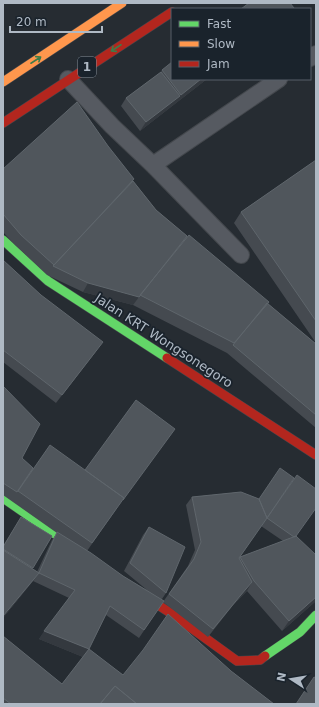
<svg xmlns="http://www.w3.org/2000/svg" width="319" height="707" viewBox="0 0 319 707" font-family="'DejaVu Sans',sans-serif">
	<rect width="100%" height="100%" fill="#262c32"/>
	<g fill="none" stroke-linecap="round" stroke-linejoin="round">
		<!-- lane casing -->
		<g stroke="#44484d" stroke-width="18">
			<path id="lane" d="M310,58L316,54
				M68,79L112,126L153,165L241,255
				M153,165L279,79"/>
		</g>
		<!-- fast casing -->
		<g stroke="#44484d" stroke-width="10">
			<path id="fast" d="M3,240L48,281L167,358
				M3,498L81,552
				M265,656L300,632L316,615"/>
		</g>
		<!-- slow casing -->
		<g stroke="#44484d" stroke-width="10">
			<path id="slow" d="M3,82L122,3"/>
		</g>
		<!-- jam casing -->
		<g stroke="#44484d" stroke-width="10">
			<path id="jam" d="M3,123L172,12
				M167,358L316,455
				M135,590L172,614L237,661L260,660L265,656"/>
		</g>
		<!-- lane -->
		<use href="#lane" stroke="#565a61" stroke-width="16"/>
		<!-- fast -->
		<use href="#fast" stroke="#63d668" stroke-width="9"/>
		<!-- slow -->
		<use href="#slow" stroke="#ff974d" stroke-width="9"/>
		<!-- jam -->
		<use href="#jam" stroke="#b3261e" stroke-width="9"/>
	</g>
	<!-- wall -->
	<path fill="#454a50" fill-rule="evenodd" d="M162,70L207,79L140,131L121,106L126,98L161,72Z
		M316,160V343L234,223L241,212Z
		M3,169L133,181L156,210L316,344V428L227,353L133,305L83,292L47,275L15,245L3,232Z
		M3,260L97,350L56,403L3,362Z
		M3,386L22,458L33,468L117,508L87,551L123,576L147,590L124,571L143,535L149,527L166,593L162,599L163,602L188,566L195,550L186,505L192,497L241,492L296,536L316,601L282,631L247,591L234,604L208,637L163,602L139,638L106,615L89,649L123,675L231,671L274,704H3V636L62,684L83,657L39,639L69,598L33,581L3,618V546L18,522L21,517L52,536L32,568L37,572L52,540L57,533L3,495ZM261,526L283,541L240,557Z"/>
	<!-- shaded-wall -->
	<path fill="#34393f" d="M201,79H207L140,131L146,122Z
		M88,283L139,297L133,305L83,292Z
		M103,342L97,350L56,403L62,395Z
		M39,573L33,581L3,618V616Z
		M252,582L247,591L234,604L208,637L240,596Z
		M316,597V601L282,631L289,621Z
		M44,631L89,649L83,657L39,639Z"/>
	<!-- building -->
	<path fill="#50565c" stroke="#5f666c" d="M249,3H290L294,8L292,9H241Z
		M172,62V79H201L181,95L162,70Z
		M161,72L180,96L146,122L126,98Z
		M77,102L108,146L134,179L54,265L21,235L3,214V169Z
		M316,160V321L241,212Z
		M133,181L156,210L187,236L139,297L88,283L53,266Z
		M189,235L269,302L234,343L140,295Z
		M3,260L41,295L103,342L62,395L3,350Z
		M267,303L316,344V415L233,345Z
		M3,386L40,424L22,458L33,468L17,492L3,483Z
		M136,400L175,429L123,500L124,498L85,470Z
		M50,445L124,498L92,543L18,491Z
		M280,468L294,478L267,518L259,499Z
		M297,475L316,489V508L296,536L294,537L267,518Z
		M241,492L259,499L267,518L239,558L252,582L240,596L213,629L169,594L194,559L201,542L192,497Z
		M21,517L52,536L33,568L3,549V547Z
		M149,527L185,547L166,593L130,563Z
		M57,532L91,553L123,576L164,601L144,630L110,606L89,649L44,631L75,590L39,573Z
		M296,536L316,555V597L289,621L254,581L240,557Z
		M3,550L39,573L3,616Z
		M168,614L231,671L274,704H209L208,703L207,704H137L115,686L100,704H11L3,698V636L62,684L89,649L123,675L143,650Z
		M314,677L316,678V704H296Z
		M115,686L137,704H100Z"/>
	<!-- one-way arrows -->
	<defs><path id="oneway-shaft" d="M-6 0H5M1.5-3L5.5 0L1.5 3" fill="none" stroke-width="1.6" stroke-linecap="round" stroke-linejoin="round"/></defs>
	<g stroke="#3e7c4a">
		<use href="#oneway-shaft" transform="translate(116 48) rotate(147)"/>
		<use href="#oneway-shaft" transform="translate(36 60) rotate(-33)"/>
	</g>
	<g text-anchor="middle" stroke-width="3.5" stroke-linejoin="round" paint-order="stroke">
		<!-- shield labels -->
		<rect fill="#1a232c" stroke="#828c96" stroke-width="1" x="78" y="57" width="18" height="20" rx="3"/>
		<g font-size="12" font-weight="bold" fill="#afb9c4">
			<text x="87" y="71">1</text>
		</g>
		<!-- street labels -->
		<g font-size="13" fill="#afb9c4" stroke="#1a232c">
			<text transform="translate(164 340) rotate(33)" y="5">Jalan KRT Wongsonegoro</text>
		</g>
	</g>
	<!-- border -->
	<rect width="319" height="707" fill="none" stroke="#afb9c4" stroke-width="8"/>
	<!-- legend -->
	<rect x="171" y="8" width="140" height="72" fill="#1a232c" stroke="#565f69"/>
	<rect x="179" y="21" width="20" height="6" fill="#63d668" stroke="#565f69"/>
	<text x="207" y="28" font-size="12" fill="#afb9c4">Fast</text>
	<rect x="179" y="41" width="20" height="6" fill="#ff974d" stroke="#565f69"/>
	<text x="207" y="48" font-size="12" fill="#afb9c4">Slow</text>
	<rect x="179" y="61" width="20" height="6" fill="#b3261e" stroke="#565f69"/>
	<text x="207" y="68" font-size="12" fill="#afb9c4">Jam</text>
	<!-- north arrow -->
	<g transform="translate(291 679) rotate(282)" stroke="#1a232c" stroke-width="3" paint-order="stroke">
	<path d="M0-3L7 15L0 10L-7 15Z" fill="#afb9c4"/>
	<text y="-6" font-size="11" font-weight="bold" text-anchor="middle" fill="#afb9c4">N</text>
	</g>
	<!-- scale -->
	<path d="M10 26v6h92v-6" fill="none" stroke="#afb9c4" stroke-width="2"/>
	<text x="16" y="26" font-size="12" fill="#afb9c4" stroke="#1a232c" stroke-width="3" paint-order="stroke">20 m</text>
</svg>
